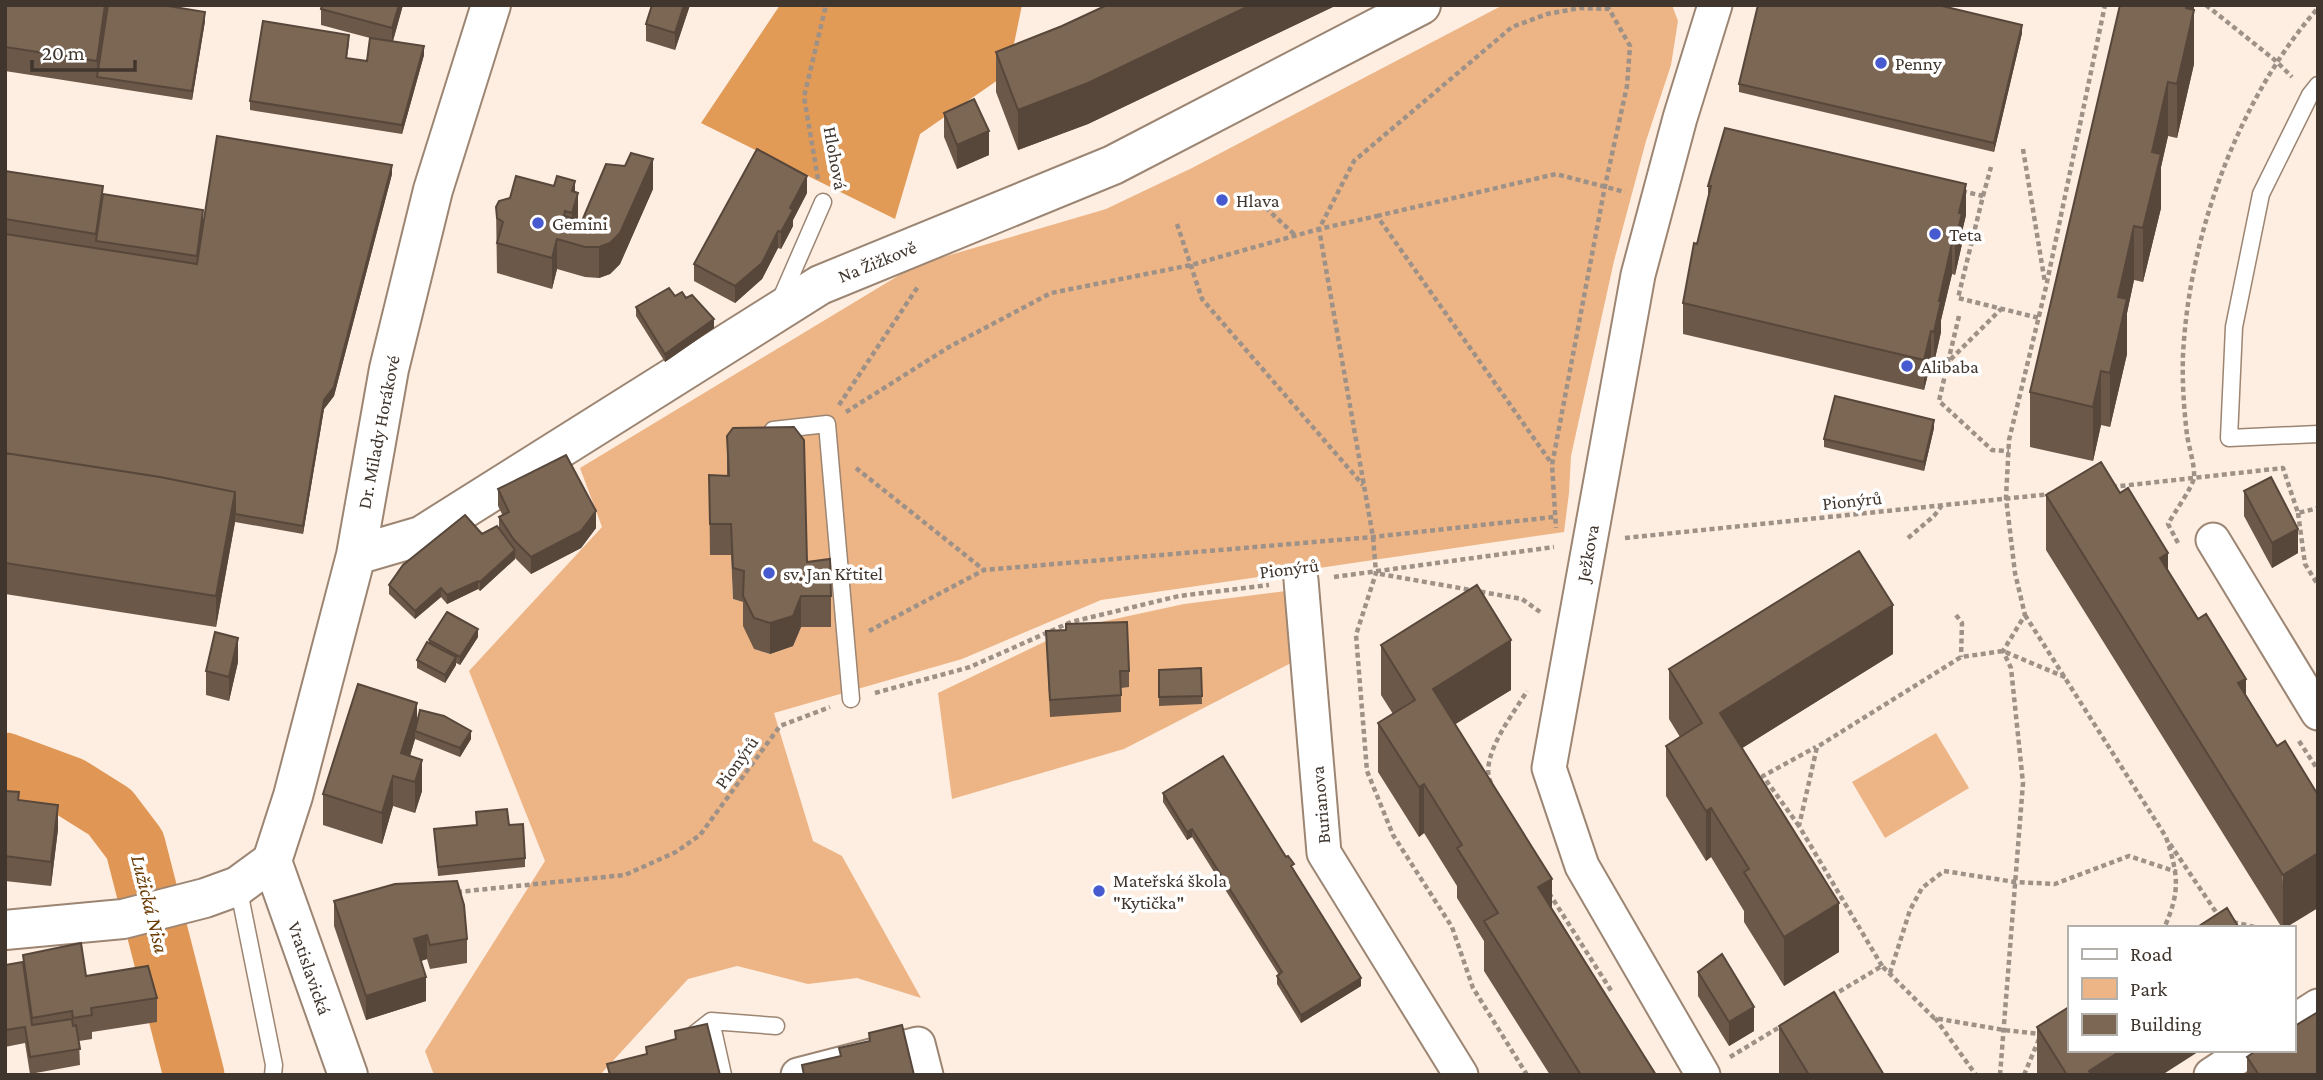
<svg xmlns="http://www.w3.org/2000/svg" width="2323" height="1080" viewBox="0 0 2323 1080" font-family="'Crimson Pro',serif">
	<rect width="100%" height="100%" fill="#fdeee1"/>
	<!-- green -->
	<path fill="#edb586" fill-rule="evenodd" d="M1503,5H1672L1678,21L1671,65L1646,141L1614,261L1571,456L1569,493L1564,532L1101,600L962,659L774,713L813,841L842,856L921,998L857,978L808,984L737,966L688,979L600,1075H434L425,1051L545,861L469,671L602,527L580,468L916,265L1106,209L1192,168ZM733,459L807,592L831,627H801L793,646L770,654L754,649L744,602L733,599L731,555L710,554L729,507L727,466Z
		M1286,591L1291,663L1124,749L952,799L938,693L1073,628L1184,604Z
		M1936,733L1969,788L1885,838L1852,782Z"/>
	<!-- forest -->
	<path fill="#e29a57" d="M780,5H1022L1008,73L920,134L895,219L701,123Z"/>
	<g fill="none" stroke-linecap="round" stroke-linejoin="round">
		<!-- river -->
		<path stroke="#e09755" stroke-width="61" d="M5,763L70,787L110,812L135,845L194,1075"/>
		<!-- lane casing -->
		<g stroke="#9c8572" stroke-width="19">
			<path id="lane" d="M2318,85L2310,95L2261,194L2234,327L2229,438L2318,434
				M779,303L823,202
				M773,430L827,424L851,699
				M238,886L274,1065L273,1075
				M711,1021L723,1075
				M692,1036L711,1021L776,1026"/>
		</g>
		<!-- street casing -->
		<g stroke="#9c8572" stroke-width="37">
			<path id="street" d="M2213,540L2318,713
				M1301,580L1324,853L1461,1075
				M2293,1022L2318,1006
				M798,1075L918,1044L926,1075
				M1703,1075L1582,866L1549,768L1638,275L1680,118L1715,5
				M2211,1075L2249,1050"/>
		</g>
		<!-- secondary casing -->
		<g stroke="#9c8572" stroke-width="42">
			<path id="secondary" d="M356,555L421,536L820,285L1113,165L1421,5
				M272,861L293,796L356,555L389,369L433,190L491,5
				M272,861L348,1075
				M5,930L123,919L205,898L238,886L272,861"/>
		</g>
		<!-- path -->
		<path stroke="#9e9187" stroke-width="4.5" stroke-dasharray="5 3.5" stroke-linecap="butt" d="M2206,5L2276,61L2292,77
			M2023,149L2045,283
			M818,179L804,97L826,5
			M1962,191L1983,196L1958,298L2039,318
			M1253,196L1295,235
			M1983,196L1991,167
			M1377,216L1556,174L1625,192
			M1177,224L1202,299L1363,485
			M1959,316L1948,362L2001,309
			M1948,362L1939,401L1992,450L2009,451
			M839,405L919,285
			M846,412L949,347L1051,293L1191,265L1319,229L1377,216L1552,464
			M856,468L984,570
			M2112,487L2283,468L2298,513L2318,508
			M2298,513L2305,564L2318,585
			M1625,538L2051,494
			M1908,538L1934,516L1942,505
			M2178,543L2168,524C2174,513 2192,488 2194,478C2195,465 2189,448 2187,435C2184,410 2182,381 2183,355C2189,235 2238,99 2318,8
			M1380,574L1522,599L1543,614
			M1334,577L1554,547
			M1956,615L1962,623L1961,657
			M2025,615L2166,837C2178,874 2181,891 2164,928
			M869,631L984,570L1373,537L1554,517
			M875,693L970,667L1071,622L1179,596L1269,585
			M2299,741L2318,770
			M1491,783C1478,758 1514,713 1527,691
			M1799,826L1763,776L1816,747
			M2170,844L2220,918
			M457,892L625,875L676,852L700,835L780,726L830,707
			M1549,893L1612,992
			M2233,922L2259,928
			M1882,966L1799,826L1817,747L1961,657L2003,651L2067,678
			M1890,973L1910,910L1922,888L1944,871L2015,882L2055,884L2129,856L2177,872
			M1832,996L1882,966L1934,1018L2004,1030L2040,1034
			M1935,1018L1976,1075
			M1730,1057L1783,1025
			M1527,1075L1473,988L1452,927L1393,835L1367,771L1356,635L1376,573L1373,537L1319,229L1354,161L1512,27L1547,14L1580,8L1609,9L1630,46L1627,86L1605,186L1552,465L1556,528
			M2000,1075L2023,783L2011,668L2003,651L2025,615L2015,573L2006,498L2009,440L2046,287L2105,5
			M2024,1075L2039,1039"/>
		<!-- lane -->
		<use href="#lane" stroke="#fff" stroke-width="16"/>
		<!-- street -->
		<use href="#street" stroke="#fff" stroke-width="33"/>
		<!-- secondary -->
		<use href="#secondary" stroke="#fff" stroke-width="38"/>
	</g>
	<!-- wall -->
	<path fill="#6b5848" d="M5,5L205,21L192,100L5,71Z
		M403,5L393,41L424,55L402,134L250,110V101L349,43L347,58L367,61L370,38L321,25V9Z
		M690,5L675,50L646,41V24Z
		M1107,5H1337L1088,124L1018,150L996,92V52L1062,26Z
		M2194,5V64L2177,138L2168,136L2161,167V208L2143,282L2134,280L2127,313V354L2110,427L2101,425L2093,461L2030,447V392Z
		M2022,33L1994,152L1739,92V84Z
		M944,113L989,155L957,169L944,137Z
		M5,171L103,194L203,222L392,174L334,396L324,409L303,534L235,522L216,627L5,594Z
		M1708,186L1966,215L1962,232V244L1955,275L1952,274L1941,320V332L1934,363L1931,362L1924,390L1683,334V303L1708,200Z
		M653,189L620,264L610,274L599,278L585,277L557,269L552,289L497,273L496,207L575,192L578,220L582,221Z
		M807,193L793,220V226L781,249L778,248L762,279L735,303L694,281V264Z
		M675,296L686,298L714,328L665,362L636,316V307Z
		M1934,428L1924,471L1824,447V439Z
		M727,436L807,562L831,596V627H801L793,646L770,654L754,649L743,626V602L733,599L731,555H710L709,475L727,476Z
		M498,489L596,528L581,548L531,574L515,558V559L480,591L478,589L447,604L441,597L415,619L389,594V585L482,534L499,529V517L503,516L498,506Z
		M2244,491L2298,553L2272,568L2244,516Z
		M2046,495L2168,570L2277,746L2285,928H2282L2046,550Z
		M1046,631L1129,671V687L1121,688V712L1050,717Z
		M478,637L460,665L456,663V665L445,683L417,668V660L429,643V640Z
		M1381,645L1511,690L1455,724L1552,908L1656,1075H1550L1484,971V941L1457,898V886L1424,833L1419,837L1378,772V723L1393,714L1381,695Z
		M1893,654L1742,748L1839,952L1784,986L1744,922V911L1711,857L1706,861L1666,796V746L1680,737L1669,719V669Z
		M238,662L229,701L206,695V671Z
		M1201,668L1202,704L1159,706V670Z
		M417,724L471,739L460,757L415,739L410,756L422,791L415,813L393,806L382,844L323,825V794Z
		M5,791L58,829L51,886L5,881Z
		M1163,793L1294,870L1361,986L1301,1023L1277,984V976L1279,975L1192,837L1187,840L1163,802Z
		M476,812L509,825L525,858V867L438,876L434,829L476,825Z
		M334,901L467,939V963L430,969L427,959L421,961L426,1001L366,1020L334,926Z
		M23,955L86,976L157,998V1022L92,1032V1039L79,1041L80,1065L30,1074L25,1043L5,1047V965L23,962Z
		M1698,972L1754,1031L1729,1046L1698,996Z
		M1779,1026L1884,1075H1779Z
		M2037,1027L2162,1075H2037Z
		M2247,1057L2318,1075H2247Z"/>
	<!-- shaded-wall -->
	<path fill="#57473b" d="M105,5H109L97,77V61Z
		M399,5H403L392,44V28Z
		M684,5H690L675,50V33Z
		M1251,5H1337L1088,124L1018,150V110Z
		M2186,5H2194V64L2177,138V84Z
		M205,12V21L192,100V91Z
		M2022,25V33L1994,152V143Z
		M424,46V55L402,134V125Z
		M2168,82V136L2161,167V208L2143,282V228L2152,152Z
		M989,131V155L957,169V145Z
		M653,159V189L620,264L610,274L599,278V247Z
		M392,165V174L334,396L324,409L303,534V526L324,400Z
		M807,176V193L793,220V226L781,249V232L790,208Z
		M575,181V204L578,193V224L572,244V191Z
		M1966,184V215L1962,232V244L1955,275V244L1959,213Z
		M203,210V227L197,272V256Z
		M2134,226V280L2127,313V354L2110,427V373L2118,297Z
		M778,231V248L762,279L735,303V286Z
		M557,239V269L552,289V258Z
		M1952,243V274L1941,320V332L1934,363V332L1939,301Z
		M714,319V328L665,362V354Z
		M1931,331V362L1924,390V360Z
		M2101,371V425L2093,461V407Z
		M1934,420V428L1924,471V462Z
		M235,492V522L216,627V596Z
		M596,511V528L581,548L531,574V557Z
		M2298,529V553L2272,568V543Z
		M515,550V559L480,591V582Z
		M2168,553V607L2160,558Z
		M478,581V589L447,604V595Z
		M441,588V597L415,619V611Z
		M801,596V627L793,646L770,654V623Z
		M1893,605V654L1720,762V713Z
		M478,629V637L460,665V657Z
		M238,638V662L229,701V677Z
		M1511,640V690L1433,738V689Z
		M456,657V665L445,683V675Z
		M2246,679V733L2238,683Z
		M417,703V732L415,731V739L403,779L401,753Z
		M471,731V739L460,757V748Z
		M422,760V791L415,813V782Z
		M393,776V806L382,844V813Z
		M1424,784V833L1419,837V787Z
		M58,805V829L51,886V862Z
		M1711,808V857L1706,861V811Z
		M2317,810H2318V908L2285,928H2283V875Z
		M1192,829V837L1187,840V832Z
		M1552,879V929L1538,887Z
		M1839,903V952L1784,986V937Z
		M427,935V959L414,963V939Z
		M426,977V1001L366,1020V996Z
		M1361,978V986L1301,1023V1015Z
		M1754,1007V1031L1729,1046V1022Z
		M2122,1050H2201L2162,1075H2089V1071Z"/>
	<!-- building -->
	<path fill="#7c6654" stroke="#57473b" stroke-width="2" d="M5,5H105L97,61L5,47Z
		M108,5H162L205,12L192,91L97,77Z
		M322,5H399L392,28L321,9Z
		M652,5H684L675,33L646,24Z
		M1107,5H1251L1088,83L1018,110L996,52L1062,26Z
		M1758,5H1938L2022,25L1994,143L1739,84Z
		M2120,5H2186V8L2194,10L2177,84L2168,82L2152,152L2161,154L2143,228L2134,226L2118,297L2127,299L2110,373L2101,371L2093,407L2030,392Z
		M263,21L349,35L346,58L367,61L370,38L424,46L402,125L250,101Z
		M974,99L989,131L957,145L944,113Z
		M1725,128L1966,184L1959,213H1962L1955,244L1952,243L1939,301H1941L1934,332L1931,331L1924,360L1683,303L1694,243L1697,244L1711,186H1708Z
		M217,136L392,165L334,387L324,400L303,526L235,514V492L160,477L5,453V234L197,264Z
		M757,149L807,176L790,208L793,210L781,232L778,231L762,263L735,286L694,264Z
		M631,153L653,159L620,233L610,243L599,247H585L557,239L552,258L497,243L503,222L497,218L496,207L499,201L510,198L516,176L554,186L557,176L575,181L572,191L578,193L572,213L565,211L564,216L582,221L606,164L625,166Z
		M5,171L103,186L96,234L5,219Z
		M103,194L203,210L197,256L96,241Z
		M669,288L675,296L682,292L686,298L692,295L714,319L665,354L636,307Z
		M1835,396L1934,420L1924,462L1824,439Z
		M794,427L804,440L807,562L830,559L831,596H801L793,616L770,623L754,618L743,596L744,571L733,568L731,524H710L709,475L729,476L727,436L733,428Z
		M5,453L160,477L235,492L216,596L5,563Z
		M566,455L596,511L581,531L531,557L514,540L499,517L509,512L498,489Z
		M2101,462L2120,493L2128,488L2168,553L2160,558L2198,619L2206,614L2246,679L2238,683L2277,746L2285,741L2318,795V853L2283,875L2046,495Z
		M2271,477L2298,529L2272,543L2244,491Z
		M465,515L482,534L497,526L515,550L480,582L478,581L447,595L441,588L415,611L389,585L403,565Z
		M1859,551L1893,605L1720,713L1839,903L1784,937L1744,872L1749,869L1711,808L1706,811L1666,746L1702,723L1669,669Z
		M1477,585L1511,640L1433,689L1552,879L1538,887L1656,1075H1581L1484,921L1498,913L1457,848L1462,845L1424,784L1419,787L1378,723L1415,700L1381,645Z
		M447,612L478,629L460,657L429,640Z
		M1127,622L1129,671H1120L1121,695L1050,700L1046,631L1066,630V624Z
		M215,632L238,638L229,677L206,671Z
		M427,642L456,657L445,675L417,660Z
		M1201,668L1202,696L1159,697V670Z
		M358,684L417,703L401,753L422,760L415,782L393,776L382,813L323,794Z
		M420,710L444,716L471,731L460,748L415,731Z
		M1223,756L1286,857L1288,856L1294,864L1291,866L1361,978L1301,1015L1277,976L1282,972L1192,829L1187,832L1163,793Z
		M5,791L19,792L18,800L58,805L51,862L5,856Z
		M507,809L509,825L523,824L525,858L438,867L434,829L477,825L476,812Z
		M457,881L464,905L467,939L430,945L427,935L414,939L426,977L366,996L334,901L395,884Z
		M2227,908L2239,928H2196Z
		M81,943L86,976L148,966L157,998L91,1008L92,1015L73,1018L72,1011L32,1018L23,955Z
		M1722,954L1754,1007L1729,1022L1698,972Z
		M23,962L32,1025L72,1019L73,1026L76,1025L80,1049L30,1057L25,1027L5,1030V965Z
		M1834,992L1884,1075H1809L1779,1026Z
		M2069,1007V1050H2122L2089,1071L2092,1075H2067L2037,1027Z
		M2318,1012V1075H2259L2247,1057L2257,1050H2293V1027Z
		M707,1024L720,1075H610L607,1064L647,1054L646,1047L676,1039L675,1031Z
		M902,1025L914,1075H804L802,1065L841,1056L839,1048L870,1041L869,1033Z"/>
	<!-- markers -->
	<g fill="#475acf" stroke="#fff" stroke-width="2.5">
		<circle cx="1881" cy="63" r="7"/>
		<circle cx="1222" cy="200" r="7"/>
		<circle cx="538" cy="223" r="7"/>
		<circle cx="1935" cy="234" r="7"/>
		<circle cx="1907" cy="366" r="7"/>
		<circle cx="769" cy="573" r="7"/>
		<circle cx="1099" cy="891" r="7"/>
	</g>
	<g text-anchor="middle" stroke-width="7" stroke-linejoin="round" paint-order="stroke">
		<!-- poi labels -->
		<g font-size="19" fill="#40362e" stroke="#fff" text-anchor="start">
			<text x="1895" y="70">Penny</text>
			<text x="1236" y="207">Hlava</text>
			<text x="552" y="230">Gemini</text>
			<text x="1949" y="241">Teta</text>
			<text x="1921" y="373">Alibaba</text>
			<text x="783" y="580">sv. Jan Křtitel</text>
			<text x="1113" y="887">Mateřská škola<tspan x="1113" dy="22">"Kytička"</tspan></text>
		</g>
		<!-- street labels -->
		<g font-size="19" fill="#40362e" stroke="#fff">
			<text transform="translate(836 158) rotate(80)" y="7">Hlohová</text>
			<text transform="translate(877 261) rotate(-22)" y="7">Na Žižkově</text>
			<text transform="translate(378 432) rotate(-79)" y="7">Dr. Milady Horákové</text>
			<text transform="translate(1852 500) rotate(-6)" y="7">Pionýrů</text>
			<text transform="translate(1587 553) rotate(-80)" y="7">Ježkova</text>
			<text transform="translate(1289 568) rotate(-7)" y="7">Pionýrů</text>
			<text transform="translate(736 762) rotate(-54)" y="7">Pionýrů</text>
			<text transform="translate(1320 805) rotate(-95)" y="7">Burianova</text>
			<text transform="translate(310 968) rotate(71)" y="7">Vratislavická</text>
		</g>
		<!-- water labels -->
		<g font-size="21" font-style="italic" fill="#6b3c05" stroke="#fff">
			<text transform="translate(150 904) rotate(76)" y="7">Lužická Nisa</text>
		</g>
	</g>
	<!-- border -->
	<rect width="2323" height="1080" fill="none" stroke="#40362e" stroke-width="14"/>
	<!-- legend -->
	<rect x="2068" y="926" width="228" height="126" fill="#ffffff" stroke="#b3afab" stroke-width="2"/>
	<rect x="2082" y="949" width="35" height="10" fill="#ffffff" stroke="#b3afab" stroke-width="2"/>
	<text x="2130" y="961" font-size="21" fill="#40362e">Road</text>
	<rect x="2082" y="978" width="35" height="21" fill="#edb586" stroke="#b3afab" stroke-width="2"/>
	<text x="2130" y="996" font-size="21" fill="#40362e">Park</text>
	<rect x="2082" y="1014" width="35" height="21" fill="#7c6654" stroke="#b3afab" stroke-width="2"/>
	<text x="2130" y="1031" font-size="21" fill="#40362e">Building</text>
	<!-- scale -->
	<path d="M32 60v10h103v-10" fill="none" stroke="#40362e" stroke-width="3.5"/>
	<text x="42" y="60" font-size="21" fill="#40362e" stroke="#ffffff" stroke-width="5" paint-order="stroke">20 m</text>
</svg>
